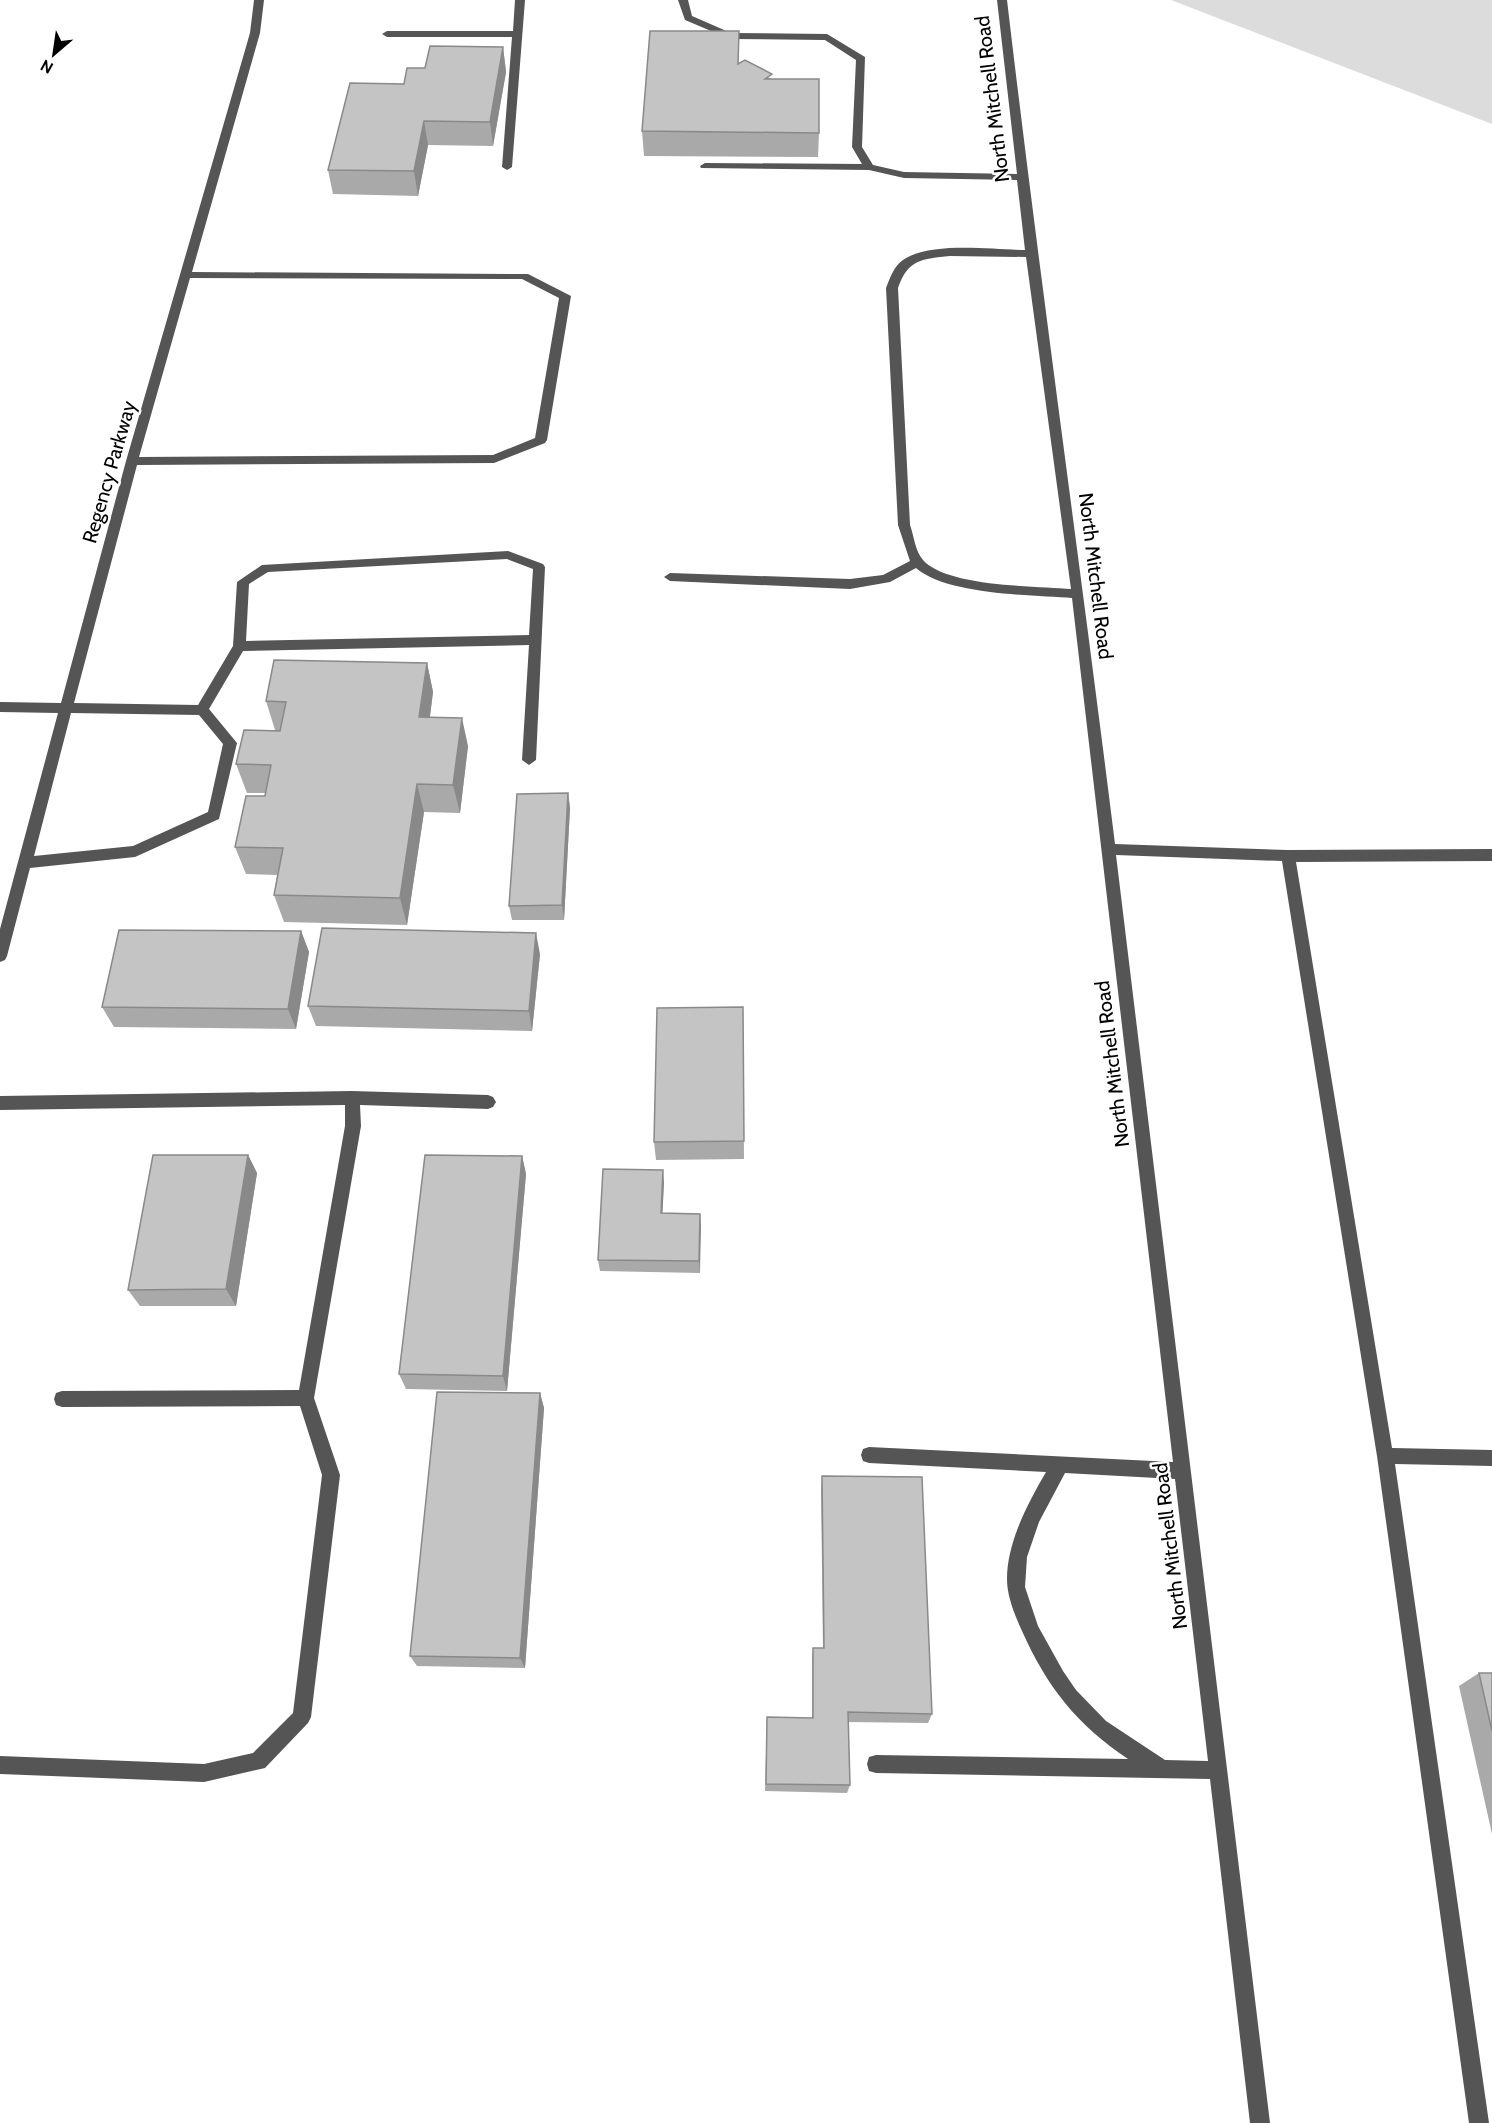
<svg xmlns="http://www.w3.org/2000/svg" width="1492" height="2123" viewBox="0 0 1492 2123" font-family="Cabin,sans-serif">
	<rect width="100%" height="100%" fill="#fff"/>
	<!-- green -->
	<path fill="#dcdcdc" d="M1171,0H1492V124Z"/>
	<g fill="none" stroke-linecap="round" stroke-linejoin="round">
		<!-- minor -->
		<path fill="#555" fill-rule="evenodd" d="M254,0H264L260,33L192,272L528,274L571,296L547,440L545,443L494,463L137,465L74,703L198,705L233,646L237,582L262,565L508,551L543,564L545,567L536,760L529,765L522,760L529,645L243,651L209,709L237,743L219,819L135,857L30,868L7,956L5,960L0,962V929L58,713L0,712V702L61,703L126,461L250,33ZM190,278L522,279L559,298L535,438L493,455L139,457ZM507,559L533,569L529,635L246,641L249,584L268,572ZM71,713L199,715L223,744L208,812L133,846L34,856Z
			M515,0H525L512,167L507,170L502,167L512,37H387L382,34L387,31H513Z
			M678,0H688L692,16L731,33L827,34L865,57L862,147L873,165L904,172L1017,174L997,0H1007C1040,281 1080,562 1115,844L1288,850L1492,849V861L1296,862L1392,1448L1492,1450V1466L1395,1464L1489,2123H1469L1377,1456L1282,861L1116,855L1270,2123H1250L1210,1779L876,1773L869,1771L867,1764L869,1757L876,1755L1128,1759C1077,1725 1047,1687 1022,1631C1015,1615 1007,1597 1007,1579C1007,1542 1028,1503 1046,1472L869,1463L863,1461L861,1455L863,1449L869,1447L1173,1462L1072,598C1032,595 947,595 916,568L890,582L850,589L670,581L664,577L670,573L850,579L883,575L910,561L898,525L886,288C890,278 894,266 903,260C930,241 993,250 1025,250L1017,180L904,178L869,170L701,168L700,166L705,163L862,164L852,147L856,60L825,40L730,39L685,20ZM950,256L1026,257L1071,589C1035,586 947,587 923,560C915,551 914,536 910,525L898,288C908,259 922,259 950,256ZM1065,1473L1175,1479L1208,1761L1165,1760L1106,1721L1076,1690L1063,1671L1038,1626L1025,1587L1027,1557L1039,1522Z
			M352,1091L488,1095L493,1097L496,1102L493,1107L488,1109L360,1105L361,1126L314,1398L340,1475L311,1717L308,1723L265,1768L204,1782L0,1774V1756L204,1764L253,1753L293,1713L322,1475L300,1406L62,1407L56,1405L54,1399L56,1393L62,1391L299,1390L345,1126V1105L0,1110V1096Z"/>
	</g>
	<!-- wall -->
	<path fill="#a9a9a9" d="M503,47L506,72L493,146L428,145L418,196L333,194L328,170L404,84L425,68Z
		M739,64L772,79L819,133L818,157L644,156L642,131Z
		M427,663L433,692L430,717L468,746L460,813L424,812L407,925L284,922L274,895L277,875L246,874L235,847L265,796L266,793H247L236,764L275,730L266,701Z
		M568,793L570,808L564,920H512L509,906Z
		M301,931L309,952L296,1029L114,1027L102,1007Z
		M540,954L532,1031L316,1026L308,1006Z
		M743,1007L744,1159L656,1160L654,1142Z
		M248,1155L257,1173L236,1306H140L128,1290Z
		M522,1156L526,1174L507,1391L406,1389L399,1374Z
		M664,1182L662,1213L700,1214V1273L600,1271L598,1260Z
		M540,1393L544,1408L525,1668L417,1666L410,1656Z
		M822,1476L932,1714L928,1723L848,1722L850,1785L847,1793L765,1791L767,1717L812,1718V1658L813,1648H823L821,1489Z
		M1479,1673H1492V1834L1459,1686Z"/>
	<!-- shaded-wall -->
	<path fill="#898989" d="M503,47L506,72L493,146L490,122Z
		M424,121L428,145L418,196L414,171Z
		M427,663L433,692L426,746L419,717Z
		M462,718L468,746L460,813L453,785Z
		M417,784L424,812L407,925L400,898Z
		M568,793L570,808L564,920L562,905Z
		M301,931L309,952L296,1029L288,1009Z
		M536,933L540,954L532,1031L529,1011Z
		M248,1155L257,1173L236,1306L226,1289Z
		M522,1156L526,1174L507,1391L503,1376Z
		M663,1170L664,1182L662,1225L661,1213Z
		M700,1214L701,1226L700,1273L699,1261Z
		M540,1393L544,1408L525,1668L520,1658Z"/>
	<!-- building -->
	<path fill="#c4c4c4" stroke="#898989" stroke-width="1.5" d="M650,31H739L738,64L745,60L772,74L765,79H819V133L642,131Z
		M430,46L503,47L490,122L424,121L414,171L328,170L350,83L404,84L407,68H425Z
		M274,660L427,663L419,717L462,718L453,785L417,784L400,898L274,895L283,848L235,847L246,796H265L271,765L236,764L244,730L280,731L286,702L266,701Z
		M568,793L562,905L509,906L517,794Z
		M322,928L536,933L529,1011L308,1006Z
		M119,930L301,931L288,1009L102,1007Z
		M743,1007L744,1141L654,1142L657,1008Z
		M153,1155H248L226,1289L128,1290Z
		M425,1155L522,1156L503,1376L399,1374Z
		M603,1169L663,1170L661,1213L700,1214L699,1261L598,1260Z
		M437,1392L540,1393L520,1658L410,1656Z
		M822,1476L922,1477L932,1714L848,1712L850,1785L766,1784L767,1717L813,1718V1648H824Z
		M1479,1673H1492V1731Z"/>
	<g text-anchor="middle" stroke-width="5" stroke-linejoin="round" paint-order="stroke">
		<!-- street labels -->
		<g font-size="20" fill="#000" stroke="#fff">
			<text transform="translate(992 99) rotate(-97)" y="7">North Mitchell Road</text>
			<text transform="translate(109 472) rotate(-74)" y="7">Regency Parkway</text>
			<text transform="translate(1096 576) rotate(83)" y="7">North Mitchell Road</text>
			<text transform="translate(1112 1064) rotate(-97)" y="7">North Mitchell Road</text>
			<text transform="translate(1170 1546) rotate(-97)" y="7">North Mitchell Road</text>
		</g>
	</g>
	<!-- north arrow -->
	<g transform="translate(54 54) rotate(209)" stroke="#ffffff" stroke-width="4.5" paint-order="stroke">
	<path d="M0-4.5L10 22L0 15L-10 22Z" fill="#000000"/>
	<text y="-9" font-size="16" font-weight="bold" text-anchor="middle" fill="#000000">N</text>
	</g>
</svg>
